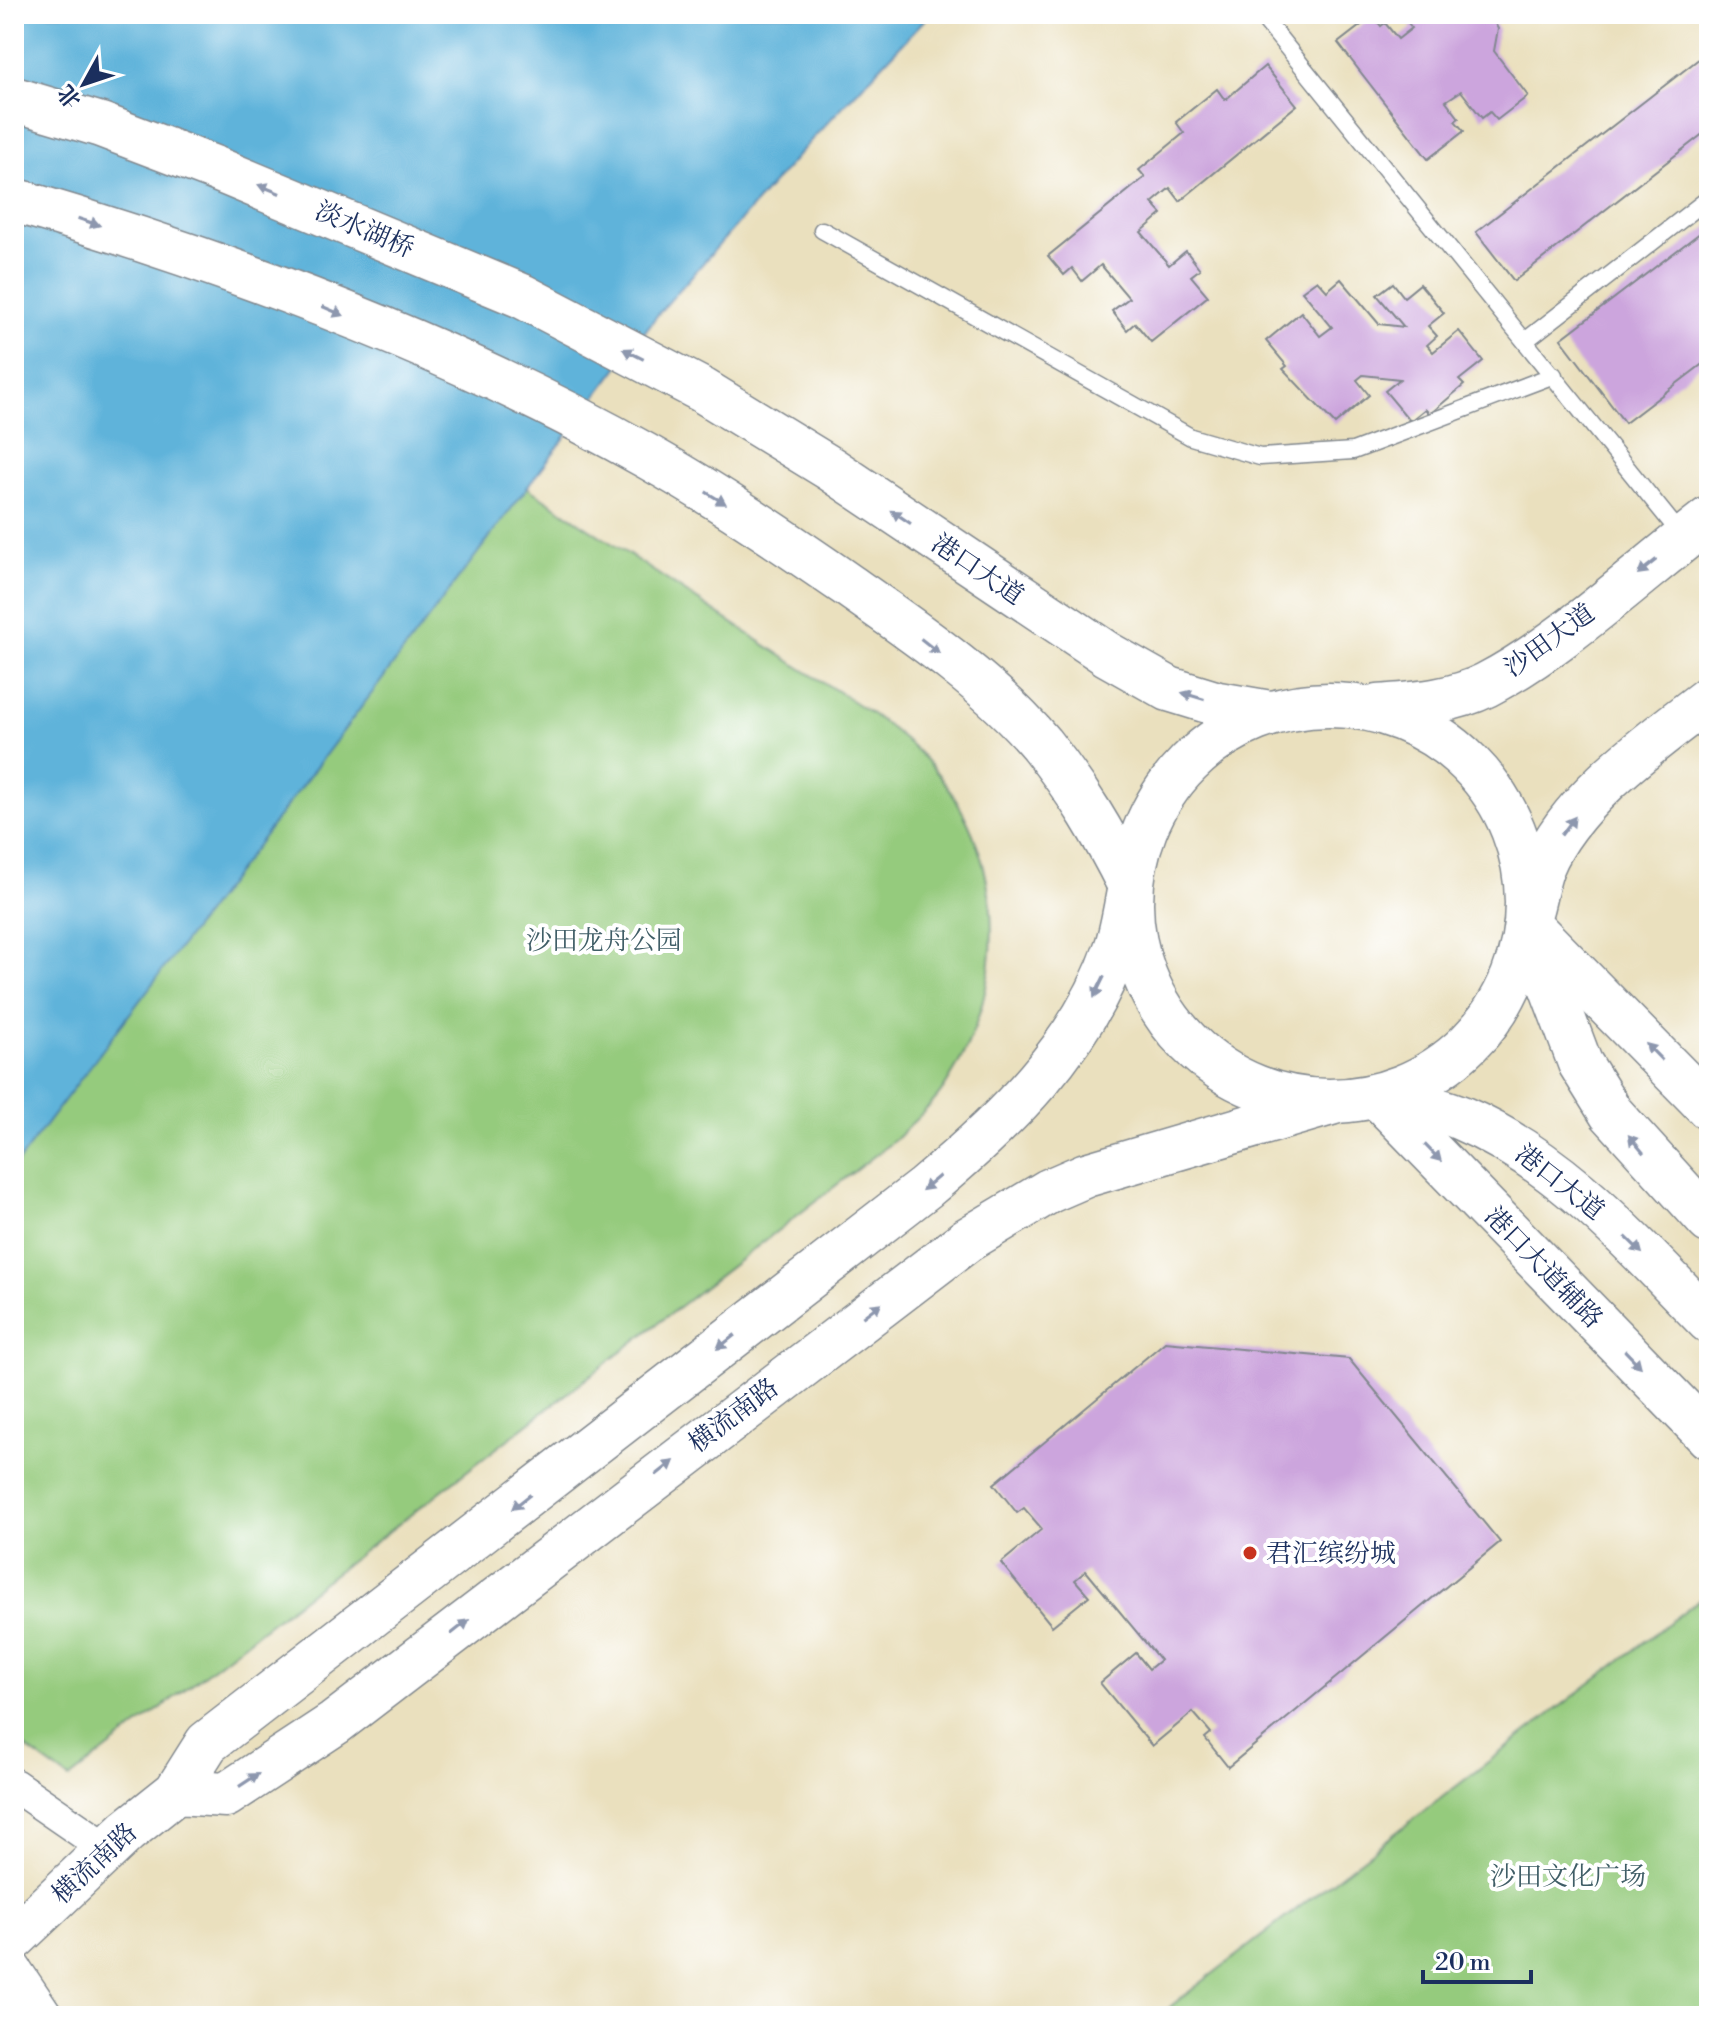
<svg xmlns="http://www.w3.org/2000/svg" width="1723" height="2030" viewBox="0 0 1723 2030" font-family="'Libre Bodoni','Noto Serif SC',serif">
	<rect width="100%" height="100%" fill="#fff"/>
	<filter id="ink" filterUnits="userSpaceOnUse"><feTurbulence type="fractalNoise" baseFrequency=".0125" numOctaves="2"/><feDisplacementMap in="SourceGraphic" scale="16" xChannelSelector="R" yChannelSelector="G"/><feConvolveMatrix kernelMatrix="1 2 1 2 8 2 1 2 1" color-interpolation-filters="sRGB"/></filter>
	<filter id="wash" filterUnits="userSpaceOnUse"><feTurbulence type="fractalNoise" baseFrequency=".006" numOctaves="4" result="noise"/><feDisplacementMap in="SourceGraphic" scale="32" xChannelSelector="R" yChannelSelector="G"/><feGaussianBlur stdDeviation="1.8" result="paint"/><feColorMatrix in="noise" values="0 0 0 0 0 0 0 0 0 0 0 0 0 0 0 0 0 1.4 0 .05"/><feComposite in="paint" operator="in"/></filter>
	<g filter="url(#wash)">
		<rect width="100%" height="100%" fill="#eae0be"/>
		<!-- green -->
		<path fill="#95cb7d" stroke="#587d6e" stroke-width="2" d="M525,486C613,544 700,602 788,660C834,690 888,719 926,760C1009,851 1011,984 946,1085C934,1105 912,1122 896,1139L69,1779L14,1739V1167Z
			M1709,1592V2016H1158L1185,1995Z"/>
		<!-- water -->
		<path fill="#5eb3da" stroke="#3c719c" stroke-width="2" d="M14,14H930L813,138L659,313L14,1167Z"/>
		<g id="blocks">
			<!-- building -->
			<path fill="#cca5dd" d="M1401,14H1490L1498,29L1494,51L1528,96L1497,120L1490,112L1482,118L1461,91L1446,101L1459,118L1455,121L1464,131L1428,159L1338,43L1373,16L1381,26L1385,23L1398,39L1412,28Z
				M1709,51V129L1514,281L1476,232Z
				M1265,66L1297,105L1180,201L1170,188L1152,203L1162,214L1141,232L1169,265L1186,251L1200,269L1191,276L1208,296L1151,342L1135,323L1127,330L1112,311L1129,298L1101,265L1082,281L1072,268L1064,275L1048,256L1145,177L1139,170L1184,133L1176,122L1217,89L1225,100Z
				M1709,226V359L1625,423L1561,339Z
				M1341,279L1379,324L1404,327L1377,295L1393,283L1404,297L1420,284L1444,313L1428,326L1437,336L1427,345L1433,352L1459,331L1483,361L1459,380L1464,385L1430,414L1425,409L1410,421L1385,391L1400,379L1363,375L1357,380L1369,395L1335,424L1283,369L1287,366L1266,341L1301,312L1320,336L1332,327L1302,291L1317,280L1327,291Z
				M1165,1342L1349,1359L1500,1542L1228,1767L1205,1738L1211,1733L1193,1712L1152,1746L1100,1683L1136,1653L1149,1669L1160,1660L1086,1571L1075,1580L1089,1596L1052,1626L1001,1563L1042,1529L1024,1508L1017,1513L994,1484Z"/>
		</g>
	</g>
	<g filter="url(#ink)">
		<use href="#blocks" fill-opacity="0" stroke="#82888e" stroke-width="2"/>
		<g fill="none" stroke-linecap="round" stroke-linejoin="round">
			<!-- lane casing -->
			<g stroke="#82888e" stroke-width="19">
				<path id="lane" d="M1260,14L1683,537
					M822,230L1191,437L1260,457L1353,451L1554,375
					M1525,341L1709,198"/>
			</g>
			<!-- street casing -->
			<g stroke="#82888e" stroke-width="35">
				<path id="street" d="M14,1785L107,1849
					M14,1967L47,2016"/>
			</g>
			<!-- secondary casing -->
			<g stroke="#82888e" stroke-width="47">
				<path id="secondary" d="M1527,923L1709,1108
					M1378,1097L1709,1437
					M176,1792L226,1795L335,1723L967,1240L1049,1191L1086,1175L1331,1103
					M14,1938L127,1831L176,1792L207,1743L925,1188C1004,1122 1083,1047 1117,946C1123,927 1126,906 1130,886"/>
			</g>
			<!-- primary casing -->
			<g stroke="#82888e" stroke-width="47">
				<path id="primary" d="M14,99L101,125L214,168L522,296L702,390L831,469L1107,654L1169,689L1218,704L1270,713
					M14,200C232,264 452,346 650,458C719,497 784,541 849,586C913,631 990,683 1041,744C1079,792 1103,832 1130,886
					M1131 903a198 198 0 1 1 396 0a198 198 0 1 1-396 0Z
					M1378,707C1415,704 1452,702 1486,685C1560,647 1641,571 1709,519
					M1531,909C1535,895 1537,880 1542,867C1570,799 1652,742 1709,698
					M1528,925L1580,1063L1611,1113L1709,1221
					M1378,1097C1405,1103 1435,1107 1461,1118C1562,1161 1633,1244 1709,1321"/>
			</g>
			<!-- lane -->
			<use href="#lane" stroke="#fff" stroke-width="16"/>
			<!-- street -->
			<use href="#street" stroke="#fff" stroke-width="32"/>
			<!-- secondary -->
			<use href="#secondary" stroke="#fff" stroke-width="44"/>
			<!-- primary -->
			<use href="#primary" stroke="#fff" stroke-width="44"/>
		</g>
		<!-- one-way arrows -->
		<defs><path id="oneway-solid" d="M-6-.8H1V-3.2L6.5 0L1 3.2V.8H-6Z" transform="scale(2)"/></defs>
		<g fill="#8d97ae">
			<use href="#oneway-solid" transform="translate(269 189) rotate(-158)"/>
			<use href="#oneway-solid" transform="translate(89 222) rotate(18)"/>
			<use href="#oneway-solid" transform="translate(333 311) rotate(23)"/>
			<use href="#oneway-solid" transform="translate(633 354) rotate(-153)"/>
			<use href="#oneway-solid" transform="translate(716 498) rotate(31)"/>
			<use href="#oneway-solid" transform="translate(901 517) rotate(-146)"/>
			<use href="#oneway-solid" transform="translate(1647 567) rotate(142)"/>
			<use href="#oneway-solid" transform="translate(930 646) rotate(38)"/>
			<use href="#oneway-solid" transform="translate(1193 696) rotate(-163)"/>
			<use href="#oneway-solid" transform="translate(1568 826) rotate(-53)"/>
			<use href="#oneway-solid" transform="translate(1099 987) rotate(116)"/>
			<use href="#oneway-solid" transform="translate(1654 1052) rotate(-134)"/>
			<use href="#oneway-solid" transform="translate(1636 1144) rotate(-130)"/>
			<use href="#oneway-solid" transform="translate(1433 1153) rotate(46)"/>
			<use href="#oneway-solid" transform="translate(931 1183) rotate(140)"/>
			<use href="#oneway-solid" transform="translate(1634 1245) rotate(45)"/>
			<use href="#oneway-solid" transform="translate(872 1310) rotate(-37)"/>
			<use href="#oneway-solid" transform="translate(726 1342) rotate(142)"/>
			<use href="#oneway-solid" transform="translate(1633 1359) rotate(46)"/>
			<use href="#oneway-solid" transform="translate(665 1468) rotate(-38)"/>
			<use href="#oneway-solid" transform="translate(521 1502) rotate(142)"/>
			<use href="#oneway-solid" transform="translate(460 1627) rotate(-38)"/>
			<use href="#oneway-solid" transform="translate(249 1780) rotate(-33)"/>
		</g>
	</g>
	<!-- markers -->
	<circle fill="#c8321e" stroke="#fff" stroke-width="3" cx="1250" cy="1553" r="8"/>
	<g text-anchor="middle" stroke-width="8" stroke-linejoin="round" paint-order="stroke">
		<!-- street labels -->
		<g font-size="26" fill="#1b2f5e" stroke="#fff">
			<text transform="translate(365 229) rotate(23)" y="9">淡水湖桥</text>
			<text transform="translate(978 569) rotate(34)" y="9">港口大道</text>
			<text transform="translate(1549 640) rotate(-36)" y="9">沙田大道</text>
			<text transform="translate(1560 1182) rotate(38)" y="9">港口大道</text>
			<text transform="translate(1544 1267) rotate(46)" y="9">港口大道辅路</text>
			<text transform="translate(733 1415) rotate(-37)" y="9">横流南路</text>
			<text transform="translate(94 1863) rotate(-43)" y="9">横流南路</text>
		</g>
		<!-- park labels -->
		<g font-size="26" fill="#405e67" stroke="#fff">
			<text x="604" y="949">沙田龙舟公园</text>
			<text x="1568" y="1885">沙田文化广场</text>
		</g>
		<!-- poi labels -->
		<g font-size="26" fill="#1b2f5e" stroke="#fff" text-anchor="start">
			<text x="1266" y="1562">君汇缤纷城</text>
		</g>
	</g>
	<!-- margin -->
	<rect width="1723" height="2030" fill="none" stroke="#fff" stroke-width="48"/>
	<!-- north arrow -->
	<g transform="translate(84 84) rotate(230)" stroke="#ffffff" stroke-width="6" paint-order="stroke">
	<path d="M0-6L14 30L0 20L-14 30Z" fill="#1b2f5e"/>
	<text y="-12" font-size="22" font-weight="bold" text-anchor="middle" fill="#1b2f5e">北</text>
	</g>
	<!-- scale -->
	<path d="M1423 1970v12h108v-12" fill="none" stroke="#1b2f5e" stroke-width="4"/>
	<text x="1435" y="1970" font-size="24" fill="#1b2f5e" stroke="#ffffff" stroke-width="6" paint-order="stroke">20 m</text>
</svg>
